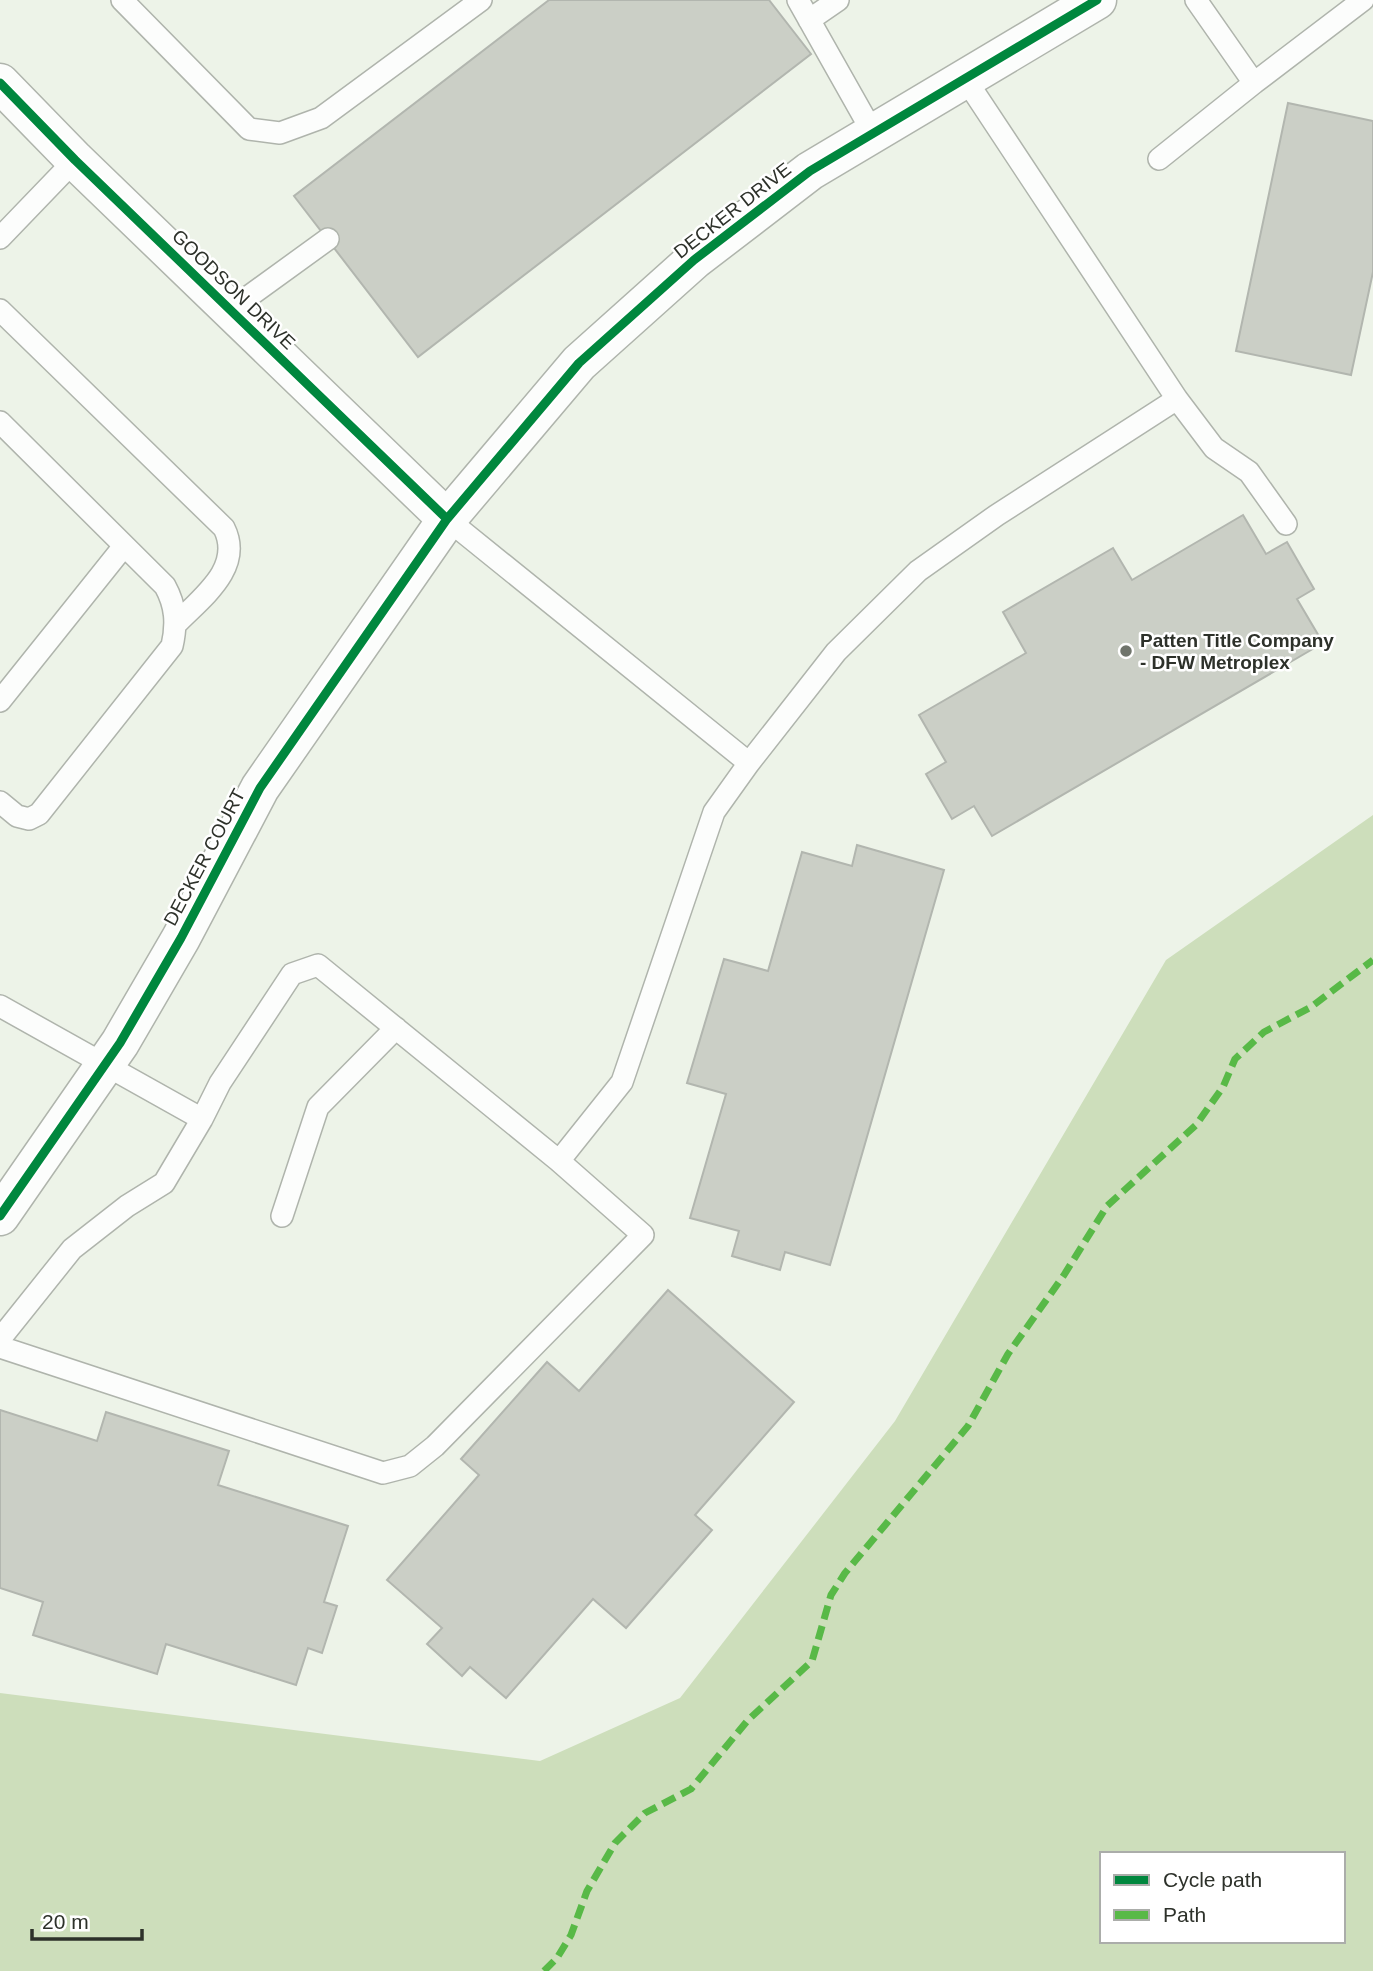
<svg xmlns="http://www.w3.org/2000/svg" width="1373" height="1971" viewBox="0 0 1373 1971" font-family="Arial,sans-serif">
	<rect width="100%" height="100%" fill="#edf3e8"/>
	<!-- green -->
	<path fill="#cddebb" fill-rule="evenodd" d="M1373,815V1971H0V1693L540,1761L680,1698L895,1421L1166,960ZM1102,1854H1343V1941H1102Z"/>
	<!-- building -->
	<path fill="#cbcfc6" stroke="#b2b6af" stroke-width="2" d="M549,0H769L811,54L418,357L294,196Z
		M1288,103L1373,121V272L1351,375L1236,351Z
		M1243,515L1266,554L1287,542L1314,589L1297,599L1323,643L992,836L974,806L952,819L926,774L946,762L919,715L1026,653L1003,612L1113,548L1132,580Z
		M857,845L944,870L830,1265L785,1252L780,1270L732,1256L739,1231L690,1218L726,1094L687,1083L724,959L768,971L802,852L852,866Z
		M668,1290L794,1402L695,1515L712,1530L626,1628L593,1599L506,1698L470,1667L462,1676L427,1644L442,1628L387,1580L479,1475L461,1459L547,1362L579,1391Z
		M0,1410L97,1441L106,1412L229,1451L218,1485L348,1526L324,1602L337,1606L322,1653L308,1648L296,1685L166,1644L157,1674L33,1635L43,1602L0,1588Z"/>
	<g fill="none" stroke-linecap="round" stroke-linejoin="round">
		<!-- service casing -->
		<g stroke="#afb4ac" stroke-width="24">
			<path id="service" d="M122,0L249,129L280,133L321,118L481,0
				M798,0L873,133
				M1196,0L1254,83L1363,0
				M809,20L838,0
				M966,80L1177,399L1214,448L1249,472L1286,524
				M1159,159L1254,83
				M0,238L75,160
				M0,310L224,528C244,568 201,598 176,624
				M230,310L328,239
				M0,422L165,586C176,606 177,624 172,646L39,814L29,819L17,816L0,802
				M447,519L749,763
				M0,701L124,546
				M0,1006L202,1119L164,1183L127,1206L72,1249L0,1339
				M559,1161L622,1082L714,812L749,763L836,652L918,571L997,515L1177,399
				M282,1216L318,1107L396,1028
				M0,1347L383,1473L410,1466L435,1446L643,1235L559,1161L318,965L292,974L220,1083L202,1119"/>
		</g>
		<!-- minor casing -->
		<g stroke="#afb4ac" stroke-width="41">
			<path id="minor" d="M0,83L75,160L447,519"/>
		</g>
		<!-- tertiary casing -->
		<g stroke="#afb4ac" stroke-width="41">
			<path id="tertiary" d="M0,1216L120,1043L181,938L260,788L447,519L579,363L694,260L810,171L1097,0"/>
		</g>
		<!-- service -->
		<use href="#service" stroke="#fcfdfc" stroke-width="21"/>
		<!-- minor -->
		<use href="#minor" stroke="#fcfdfc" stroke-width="38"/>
		<!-- tertiary -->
		<use href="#tertiary" stroke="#fcfdfc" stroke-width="38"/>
		<!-- quiet -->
		<path stroke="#58b947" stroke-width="7" stroke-dasharray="14 7" stroke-linecap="butt" d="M544,1971L557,1958L571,1935L587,1891L615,1843L645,1813L691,1789L748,1720L812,1661L831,1595L845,1573L968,1426L1008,1354L1064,1275L1107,1206L1196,1125L1223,1087L1235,1059L1264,1032L1311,1007L1373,960"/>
		<!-- cycleway casing -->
		<g stroke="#fff" stroke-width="13">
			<path id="cycleway" d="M0,83L75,160L447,519
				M0,1216L120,1043L181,938L260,788L447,519L579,363L694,260L810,171L1097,0"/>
		</g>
		<!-- cycleway -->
		<use href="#cycleway" stroke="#00873e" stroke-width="9"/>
	</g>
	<!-- markers -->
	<circle fill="#70756c" stroke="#fff" stroke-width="2.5" cx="1126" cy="651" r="7"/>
	<g text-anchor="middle" stroke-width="5" stroke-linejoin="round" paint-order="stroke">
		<!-- street labels -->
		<g font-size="19" fill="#2d312a" stroke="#fff">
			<text transform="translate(732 210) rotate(-38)" y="7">DECKER DRIVE</text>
			<text transform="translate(234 289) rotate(44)" y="7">GOODSON DRIVE</text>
			<text transform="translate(204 857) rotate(-62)" y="7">DECKER COURT</text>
		</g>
		<!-- poi labels -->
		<g font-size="19" font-weight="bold" fill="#2d312a" stroke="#fff" text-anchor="start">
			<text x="1140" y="647">Patten Title Company<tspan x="1140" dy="22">- DFW Metroplex</tspan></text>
		</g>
	</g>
	<!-- legend -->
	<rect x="1100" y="1852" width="245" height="91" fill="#ffffff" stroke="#abadaa" stroke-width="2"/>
	<rect x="1114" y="1875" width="35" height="10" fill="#00873e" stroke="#abadaa" stroke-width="2"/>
	<text x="1163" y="1887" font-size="21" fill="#2d312a">Cycle path</text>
	<rect x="1114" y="1910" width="35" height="10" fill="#58b947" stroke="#abadaa" stroke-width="2"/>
	<text x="1163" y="1922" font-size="21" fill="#2d312a">Path</text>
	<!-- scale -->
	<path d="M32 1929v10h110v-10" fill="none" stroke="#2d312a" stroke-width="3.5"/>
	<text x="42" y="1929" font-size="21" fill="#2d312a" stroke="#ffffff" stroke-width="5" paint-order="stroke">20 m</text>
</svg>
